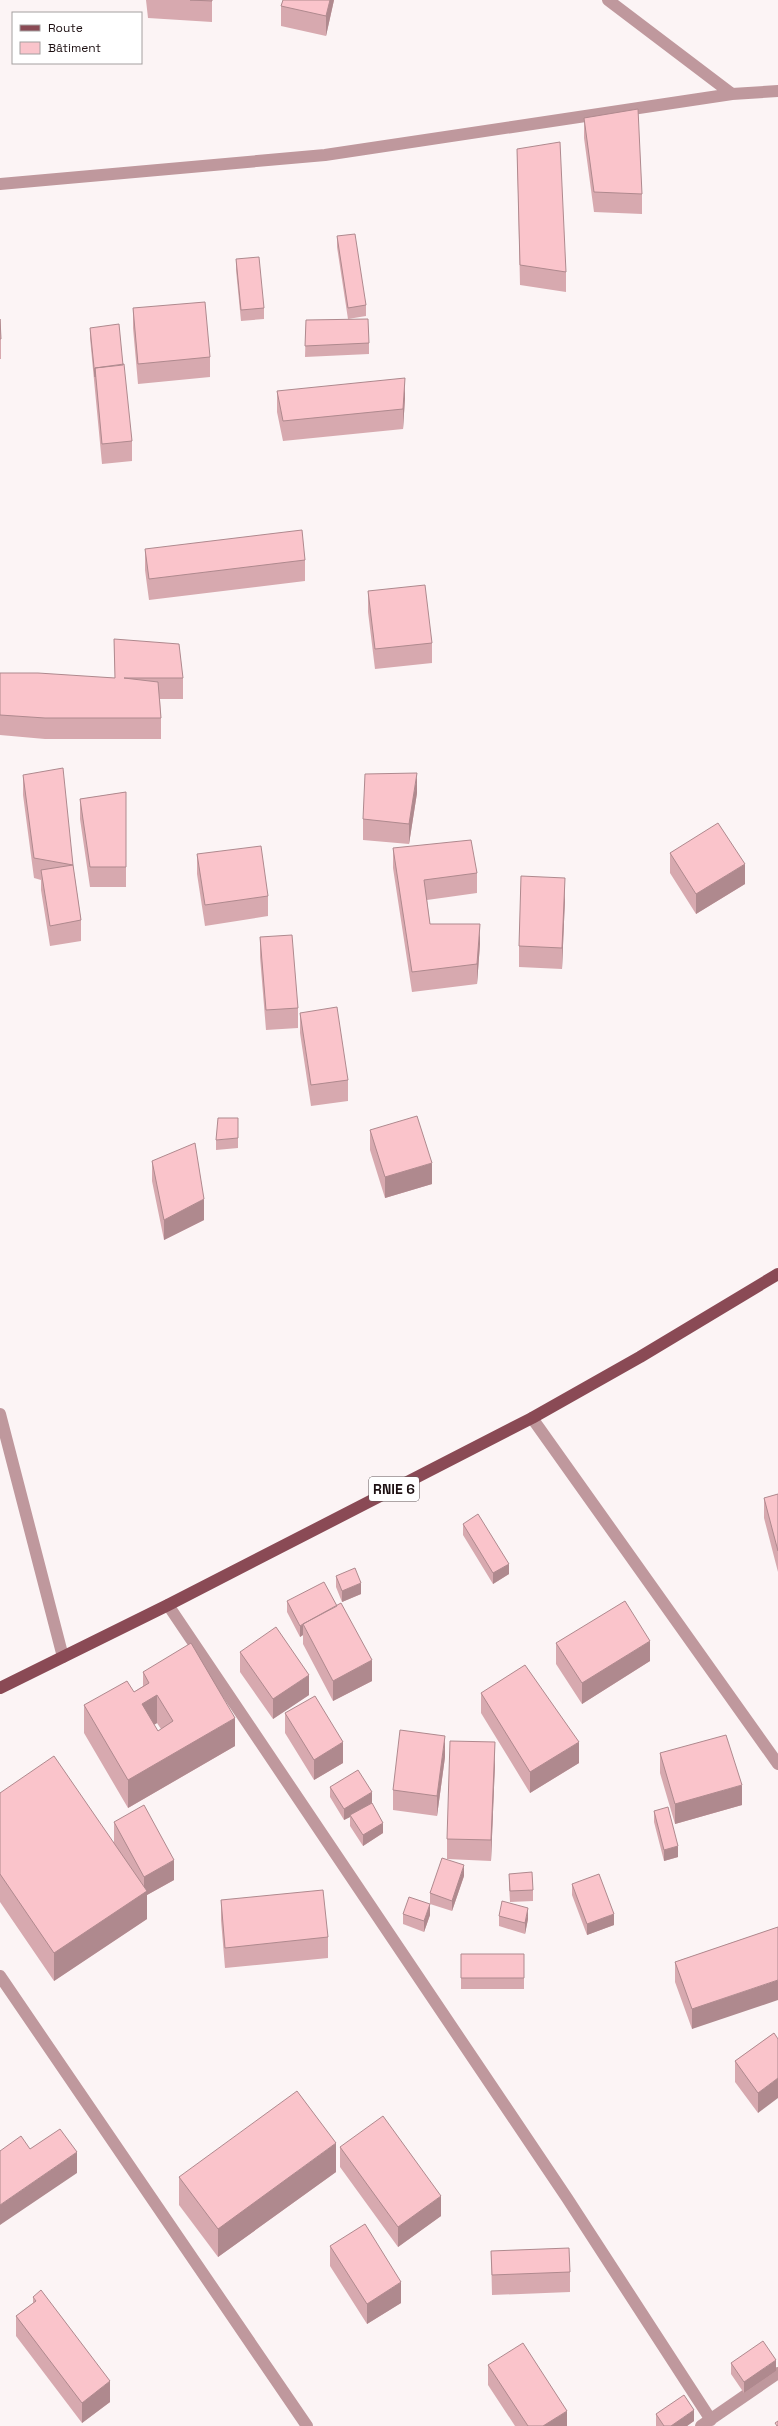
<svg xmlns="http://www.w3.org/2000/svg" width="778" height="2426" viewBox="0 0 778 2426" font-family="'Space Grotesk',sans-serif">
	<rect width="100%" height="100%" fill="#fcf4f5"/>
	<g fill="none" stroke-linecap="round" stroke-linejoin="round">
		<!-- street -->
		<path stroke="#bf989d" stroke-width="12" d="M608,0L732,94L778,91
			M0,184L325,155L732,94
			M0,1414L63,1657
			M532,1418L778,1764
			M168,1605L567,2198L711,2420
			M0,1976L307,2426
			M701,2426L778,2373"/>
		<!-- primary -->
		<path stroke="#8a4a55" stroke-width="12" d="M0,1688L168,1605L532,1418L640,1357L778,1274"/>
	</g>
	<!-- wall -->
	<path fill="#d7a9af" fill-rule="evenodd" d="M146,0H212V22L148,18Z
		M283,0H334L326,36L281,26V6Z
		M584,118L642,194V214L594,212L584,138Z
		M517,149L566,272V292L520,285Z
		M337,236L366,305V316L348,319L337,247Z
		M236,259L264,308V319L241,321L236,270Z
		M133,308L210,357V377L138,384L133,328Z
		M0,319L1,339V359H0Z
		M306,320L369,343V354L305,357Z
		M90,328L132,441V461L102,464L90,338Z
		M277,391L405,398L403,429L283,441L277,412Z
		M145,549L305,560V581L149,600L145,570Z
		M368,591L432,643V663L375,669L368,612Z
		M114,639L183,678V699H160L161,718V739H45L0,735V673L115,678Z
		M23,775L73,865L81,920V941L50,946L41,890V880L34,878L23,795Z
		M126,792V887H90L80,819V799Z
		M417,793L409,844L363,840V819Z
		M393,848L477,873V893L427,900L430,924L480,944L477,984L412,992L393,868Z
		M670,853L745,884L696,914L670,873Z
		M197,854L268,896V916L205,926L197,874Z
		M565,898L562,969L519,967V946Z
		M260,937L298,1008V1028L266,1030L260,957Z
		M300,1013L348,1080V1101L311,1106L300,1033Z
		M370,1130L432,1184L385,1198L370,1150Z
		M238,1138V1148L216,1150V1140Z
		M152,1161L204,1220L164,1240L152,1181Z
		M778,1494V1572L764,1518V1498Z
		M463,1524L509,1574L493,1584L463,1535Z
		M336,1576L361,1594L342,1602L336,1587Z
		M287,1601L372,1681L333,1701L303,1644V1635L300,1637L287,1612Z
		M556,1643L650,1661L582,1704L556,1664Z
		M240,1652L309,1695L273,1719L240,1672Z
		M143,1672L235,1746L128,1808L84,1733V1705L134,1692L143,1686ZM157,1723L161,1729L158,1731L154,1725Z
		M481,1693L579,1763L530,1793L481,1713Z
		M285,1713L343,1763L314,1780L285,1733Z
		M660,1753L742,1805L675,1824L660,1773Z
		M445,1757L437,1816L393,1810V1790Z
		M495,1763L491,1861L447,1859V1839Z
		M330,1787L372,1803L383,1833L363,1846L350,1826V1817L344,1820L330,1797Z
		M0,1793L114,1842V1822L174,1880L147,1895V1919L54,1981L0,1902Z
		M654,1811L678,1857L664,1861L654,1822Z
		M509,1874L533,1890V1901L510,1902L509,1885Z
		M464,1876L452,1911L430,1904V1893Z
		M572,1884L614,1925L587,1935L572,1895Z
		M221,1900L328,1937V1958L225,1968L221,1920Z
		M403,1914L430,1915L424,1932L403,1924Z
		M499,1916L528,1919L525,1934L499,1926Z
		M778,1927L692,2029L675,1982V1962Z
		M461,1954H524V1989H461Z
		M774,2033L758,2113L735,2082V2061Z
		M340,2147L441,2216L398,2247L340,2167Z
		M336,2172L218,2257L179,2205V2177Z
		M330,2246L401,2303L367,2324L330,2266Z
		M491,2251L570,2272V2292L492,2295Z
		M33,2297L110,2402L82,2423L16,2336V2316L33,2303Z
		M731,2363L776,2371L744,2393L731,2374Z
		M488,2365L567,2426H515L488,2385Z
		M656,2414L694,2421L687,2426H656Z"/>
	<!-- shaded-wall -->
	<path fill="#af898e" d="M330,0H334L326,36V16Z
		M405,378V398L403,429V409Z
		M417,773V793L409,844V824Z
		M745,864V884L696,914V894Z
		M565,878V898L562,969V948Z
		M480,924V944L477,984V964Z
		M432,1163V1184L385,1198V1177Z
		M204,1199V1220L164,1240V1220Z
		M509,1564V1574L493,1584V1573Z
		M361,1583V1594L342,1602V1591Z
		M303,1625V1635L300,1637V1626Z
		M650,1641V1661L582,1704V1683Z
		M372,1660V1681L333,1701V1681Z
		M309,1675V1695L273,1719V1699Z
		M157,1695V1723L142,1732V1704Z
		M235,1718V1746L128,1808V1780Z
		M445,1736V1757L437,1816V1796Z
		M343,1742V1763L314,1780V1760Z
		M495,1742V1763L491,1861V1840Z
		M579,1742V1763L530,1793V1772Z
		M742,1785V1805L675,1824V1804Z
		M372,1792V1803L350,1815V1817L344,1820V1809Z
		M383,1823V1833L363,1846V1835Z
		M678,1846V1857L664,1861V1850Z
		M174,1860V1880L147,1895V1919L54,1981V1953L144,1893V1877Z
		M464,1865V1876L452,1911V1901Z
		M430,1904V1915L424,1932V1921Z
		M528,1908V1919L525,1934V1923Z
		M614,1914V1925L587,1935V1924Z
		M778,1980V2000L692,2029V2009Z
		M778,2078V2098L758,2113V2093Z
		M336,2143V2172L218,2257V2229Z
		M77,2152V2173L0,2225V2205Z
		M441,2196V2216L398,2247V2227Z
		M401,2282V2303L367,2324V2304Z
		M776,2360V2371L744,2393V2382Z
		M110,2381V2402L82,2423V2403Z
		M694,2410V2421L687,2426H671Z
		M567,2411V2426H543Z"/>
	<!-- building -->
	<path fill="#fac4cb" stroke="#af898e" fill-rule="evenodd" d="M190,0H212V1Z
		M283,0H330L326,16L281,6Z
		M638,109L642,194L594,192L584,118Z
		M560,142L566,272L520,265L517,149Z
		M355,234L366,305L348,308L337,236Z
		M259,257L264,308L241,310L236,259Z
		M205,302L210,357L138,364L133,308Z
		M0,319L1,339H0Z
		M368,319L369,343L305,346L306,320Z
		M119,324L123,365L95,368V377L90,328Z
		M124,364L132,441L102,444L95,368Z
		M405,378L403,409L283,421L277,391Z
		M302,530L305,560L149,579L145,549Z
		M425,585L432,643L375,649L368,591Z
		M114,639L179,644L183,678H124L158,682L161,718H45L0,715V673H38L115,678Z
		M63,768L73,865L34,858L23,775Z
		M417,773L409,824L363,819L365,774Z
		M126,792V867H90L80,799Z
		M718,823L745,864L696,894L670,853Z
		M471,840L477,873L424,880L430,924H480L477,964L412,972L393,848Z
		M261,846L268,896L205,905L197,854Z
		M73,865L81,920L50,926L41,870Z
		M521,876L565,878L562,948L519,946Z
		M292,935L298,1008L266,1010L260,937Z
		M337,1007L348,1080L311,1085L300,1013Z
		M417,1116L432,1163L385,1177L370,1130Z
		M218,1118H238V1138L216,1140Z
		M195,1143L204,1199L164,1220L152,1161Z
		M778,1494V1551L764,1498Z
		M478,1514L509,1564L493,1573L463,1524Z
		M355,1568L361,1583L342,1591L336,1576Z
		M324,1582L337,1606L303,1624L300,1626L287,1601Z
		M625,1601L650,1641L582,1683L556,1643Z
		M341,1603L372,1660L333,1681L303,1624Z
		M276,1627L309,1675L273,1699L240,1652Z
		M191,1643L235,1718L128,1780L84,1705L127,1681L134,1692L149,1683L143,1672ZM157,1695L173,1721L158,1731L142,1704Z
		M525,1665L579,1742L530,1772L481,1693Z
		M315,1696L343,1742L314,1760L285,1713Z
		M400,1730L445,1736L437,1796L393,1790Z
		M726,1735L742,1785L675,1804L660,1753Z
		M450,1741L495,1742L491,1840L447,1839Z
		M54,1756L147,1891L54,1953L0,1874V1793Z
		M358,1770L372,1792L344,1809L330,1787Z
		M372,1803L383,1823L363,1835L350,1815Z
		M144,1805L174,1860L144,1877L114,1822Z
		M668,1807L678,1846L664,1850L654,1811Z
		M442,1858L464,1865L452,1901L430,1893Z
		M532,1872L533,1890L510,1891L509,1874Z
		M599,1874L614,1914L587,1924L572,1884Z
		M323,1890L328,1937L225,1948L221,1900Z
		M409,1897L430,1904L424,1921L403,1914Z
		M502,1901L528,1908L525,1923L499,1916Z
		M778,1927V1980L692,2009L675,1962Z
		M461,1954H524V1978H461Z
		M774,2033L778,2039V2078L758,2093L735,2061Z
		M297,2091L336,2143L218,2229L179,2177Z
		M383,2116L441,2196L398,2227L340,2147Z
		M60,2129L77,2152L0,2205V2151L21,2136L30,2149Z
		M365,2224L401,2282L367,2304L330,2246Z
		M569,2248L570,2272L492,2275L491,2251Z
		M41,2290L110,2381L82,2403L16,2316L36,2301L33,2297Z
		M763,2341L776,2360L744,2382L731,2363Z
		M523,2343L567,2411L543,2426H528L488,2365Z
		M684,2395L694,2410L671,2426H664L656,2414Z
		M778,2421V2426H777L775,2423Z"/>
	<g text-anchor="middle" stroke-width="4" stroke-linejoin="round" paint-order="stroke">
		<!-- shield labels -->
		<rect fill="#fff" stroke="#605758" stroke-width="1" x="369" y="1477" width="50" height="24" rx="3"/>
		<g font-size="14" font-weight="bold" fill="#1c0f11">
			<text x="394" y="1494">RNIE 6</text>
		</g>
	</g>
	<!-- legend -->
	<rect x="12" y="12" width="130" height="52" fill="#ffffff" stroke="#a49fa0"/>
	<rect x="20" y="25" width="20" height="6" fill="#8a4a55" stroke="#a49fa0"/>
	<text x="48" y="32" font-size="12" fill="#1c0f11">Route</text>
	<rect x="20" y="42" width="20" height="12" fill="#fac4cb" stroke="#a49fa0"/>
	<text x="48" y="52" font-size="12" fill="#1c0f11">Bâtiment</text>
</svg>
